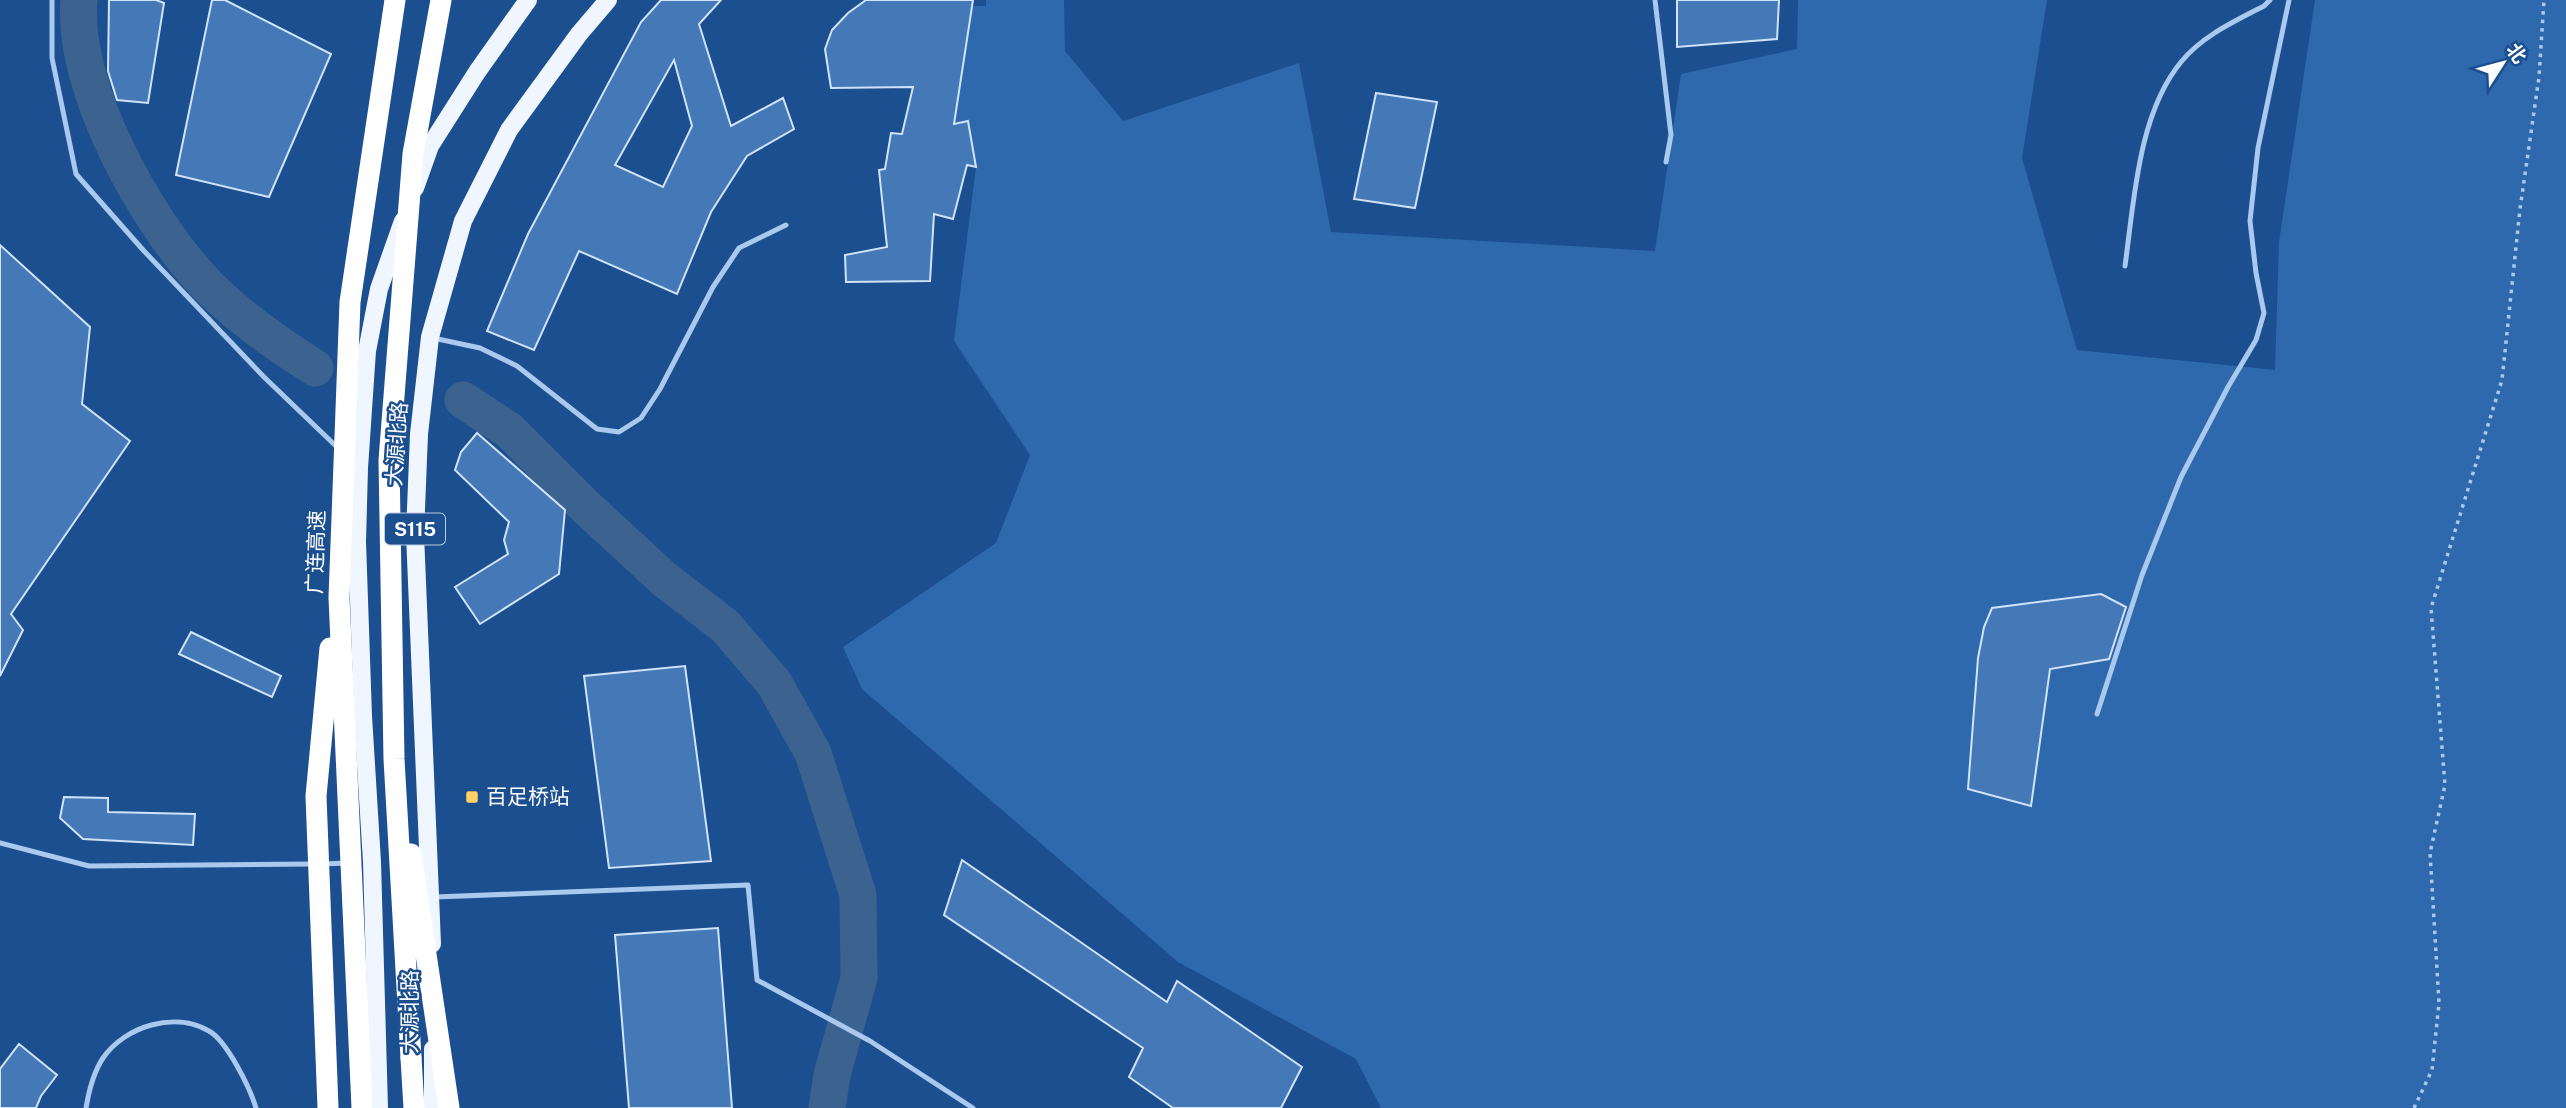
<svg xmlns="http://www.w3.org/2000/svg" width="2566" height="1108" viewBox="0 0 2566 1108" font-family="'Public Sans','Noto Sans SC',sans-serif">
	<rect width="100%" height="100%" fill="#1b4f8f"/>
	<!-- green -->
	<path fill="#2e69ad" d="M986,0H1064L1065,51L1123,121L1299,63L1331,232L1655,251L1681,74L1797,49L1798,0H2047L2022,158L2077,350L2275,370L2279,242L2315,0H2566V1108H1381L1356,1059L1178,962L862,689L843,647L996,543L1030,455L954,341L976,167L968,122L954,124L972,6H986Z"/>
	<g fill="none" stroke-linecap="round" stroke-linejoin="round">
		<!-- river -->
		<path stroke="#3c6290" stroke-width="37" d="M79,0C71,87 146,221 205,283C237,316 276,343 315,368
			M463,400L510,431L587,508L664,579L725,626L774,683L813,753L858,895L859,978L832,1075L827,1108"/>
	</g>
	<!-- building -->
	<path fill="#4478b7" stroke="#cfe3fa" stroke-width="2" fill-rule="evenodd" d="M109,0H156L164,3L148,103L117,100L108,71Z
		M212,0H225L331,54L269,197L176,175Z
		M661,0H721L699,24L731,126L783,98L794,129L747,156L711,212L677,294L579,251L534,350L487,331L528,234L641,22ZM674,60L692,126L663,187L615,165Z
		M866,0H973L954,124L968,121L976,167L967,165L953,219L934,214L930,281L846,282L845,255L887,247L879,170L885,169L891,133L902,134L913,87L831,88L825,49L832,30L848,13Z
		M1677,0H1779L1777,39L1677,47Z
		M1376,93L1437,102L1415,208L1354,199Z
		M0,245L90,327L82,404L130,441L11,614L23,630L0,676Z
		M477,433L565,510L559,574L480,624L455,587L508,554L504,540L509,522L455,470L461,452Z
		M2101,594L2126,607L2109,659L2050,669L2031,806L1968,789L1978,658L1984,627L1992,608Z
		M191,632L281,676L272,697L179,654Z
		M685,666L711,861L609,868L584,676Z
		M64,797L108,798V812L195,814L193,845L83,839L60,818Z
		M962,860L1167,1002L1177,981L1302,1067L1281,1108H1173L1129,1077L1143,1048L944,915Z
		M718,928L732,1108H629L615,935Z
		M19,1044L57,1075L41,1096L36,1108H0V1069Z"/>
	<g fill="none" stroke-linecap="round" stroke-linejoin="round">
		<!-- path -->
		<path stroke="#a9c9ee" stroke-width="3.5" stroke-dasharray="3.5 5" stroke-linecap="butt" d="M2414,1108L2432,1070L2439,1003L2430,853L2445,785L2431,608L2502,380L2520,209L2539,77L2544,0"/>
		<!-- lane -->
		<path stroke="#a9c9ee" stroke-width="5" d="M52,0V58L76,174L144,251L264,377L339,449
			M1655,0L1671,135L1666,162
			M2125,266C2134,202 2138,114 2181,62C2202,36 2235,21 2264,6L2270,0
			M433,338L480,348L517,366L597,429L619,432L641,418L660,389L713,287L739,248L786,225
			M2097,714L2142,575L2181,477L2228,387L2256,340L2264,313L2256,273L2250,221L2258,148L2289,0
			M0,843L89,866L312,864
			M322,864L347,863
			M435,897L748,885L757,980L870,1041L973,1108
			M86,1108C89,1090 93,1073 103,1058C125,1026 175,1011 209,1031C227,1041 250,1088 256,1108"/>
		<!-- primary -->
		<path stroke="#f0f6ff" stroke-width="18" d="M415,188L430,146L477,72L528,0
			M432,944L415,534L419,434L430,337L463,221L509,130L579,34L608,0
			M433,1049V1108
			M379,1108L372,862L363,716L357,542L359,468L367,351L379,289L403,221"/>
		<!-- highway -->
		<path stroke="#fff" stroke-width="21" d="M411,1058L414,1108"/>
		<!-- highway-bridge -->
		<path stroke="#fff" stroke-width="21" d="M411,854L449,1108
			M411,1058L394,759L389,460L413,154L441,0
			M328,1108L316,796L330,648
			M362,1108L339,598L350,302L395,0"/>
	</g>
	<!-- markers -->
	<rect fill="#ffd166" stroke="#1b4f8f" stroke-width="2.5" x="465" y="790" width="14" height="14" rx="3.5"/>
	<g text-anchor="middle" stroke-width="5" stroke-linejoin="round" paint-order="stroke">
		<!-- shield labels -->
		<rect fill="#1b4f8f" stroke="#bbcadd" stroke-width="2" x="385" y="513.5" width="60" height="31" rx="5"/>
		<g font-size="19" font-weight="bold" fill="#fff">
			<text x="415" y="536">S115</text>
		</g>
		<!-- street labels -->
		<g font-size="21" fill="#fff" stroke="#1b4f8f">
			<text transform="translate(397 444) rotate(-86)" y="7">大源北路</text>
			<text transform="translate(316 552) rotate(-88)" y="7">广连高速</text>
			<text transform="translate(410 1012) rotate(-90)" y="7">大源北路</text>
		</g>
		<!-- poi labels -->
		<g font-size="21" fill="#fff" stroke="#1b4f8f" text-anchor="start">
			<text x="486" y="804">百足桥站</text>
		</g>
	</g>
	<!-- north arrow -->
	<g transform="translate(2503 63) rotate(54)" stroke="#1b4f8f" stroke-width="5" paint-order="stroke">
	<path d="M0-5L12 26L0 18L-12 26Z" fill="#ffffff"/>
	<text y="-10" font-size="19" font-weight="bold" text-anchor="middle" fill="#ffffff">北</text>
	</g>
</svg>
